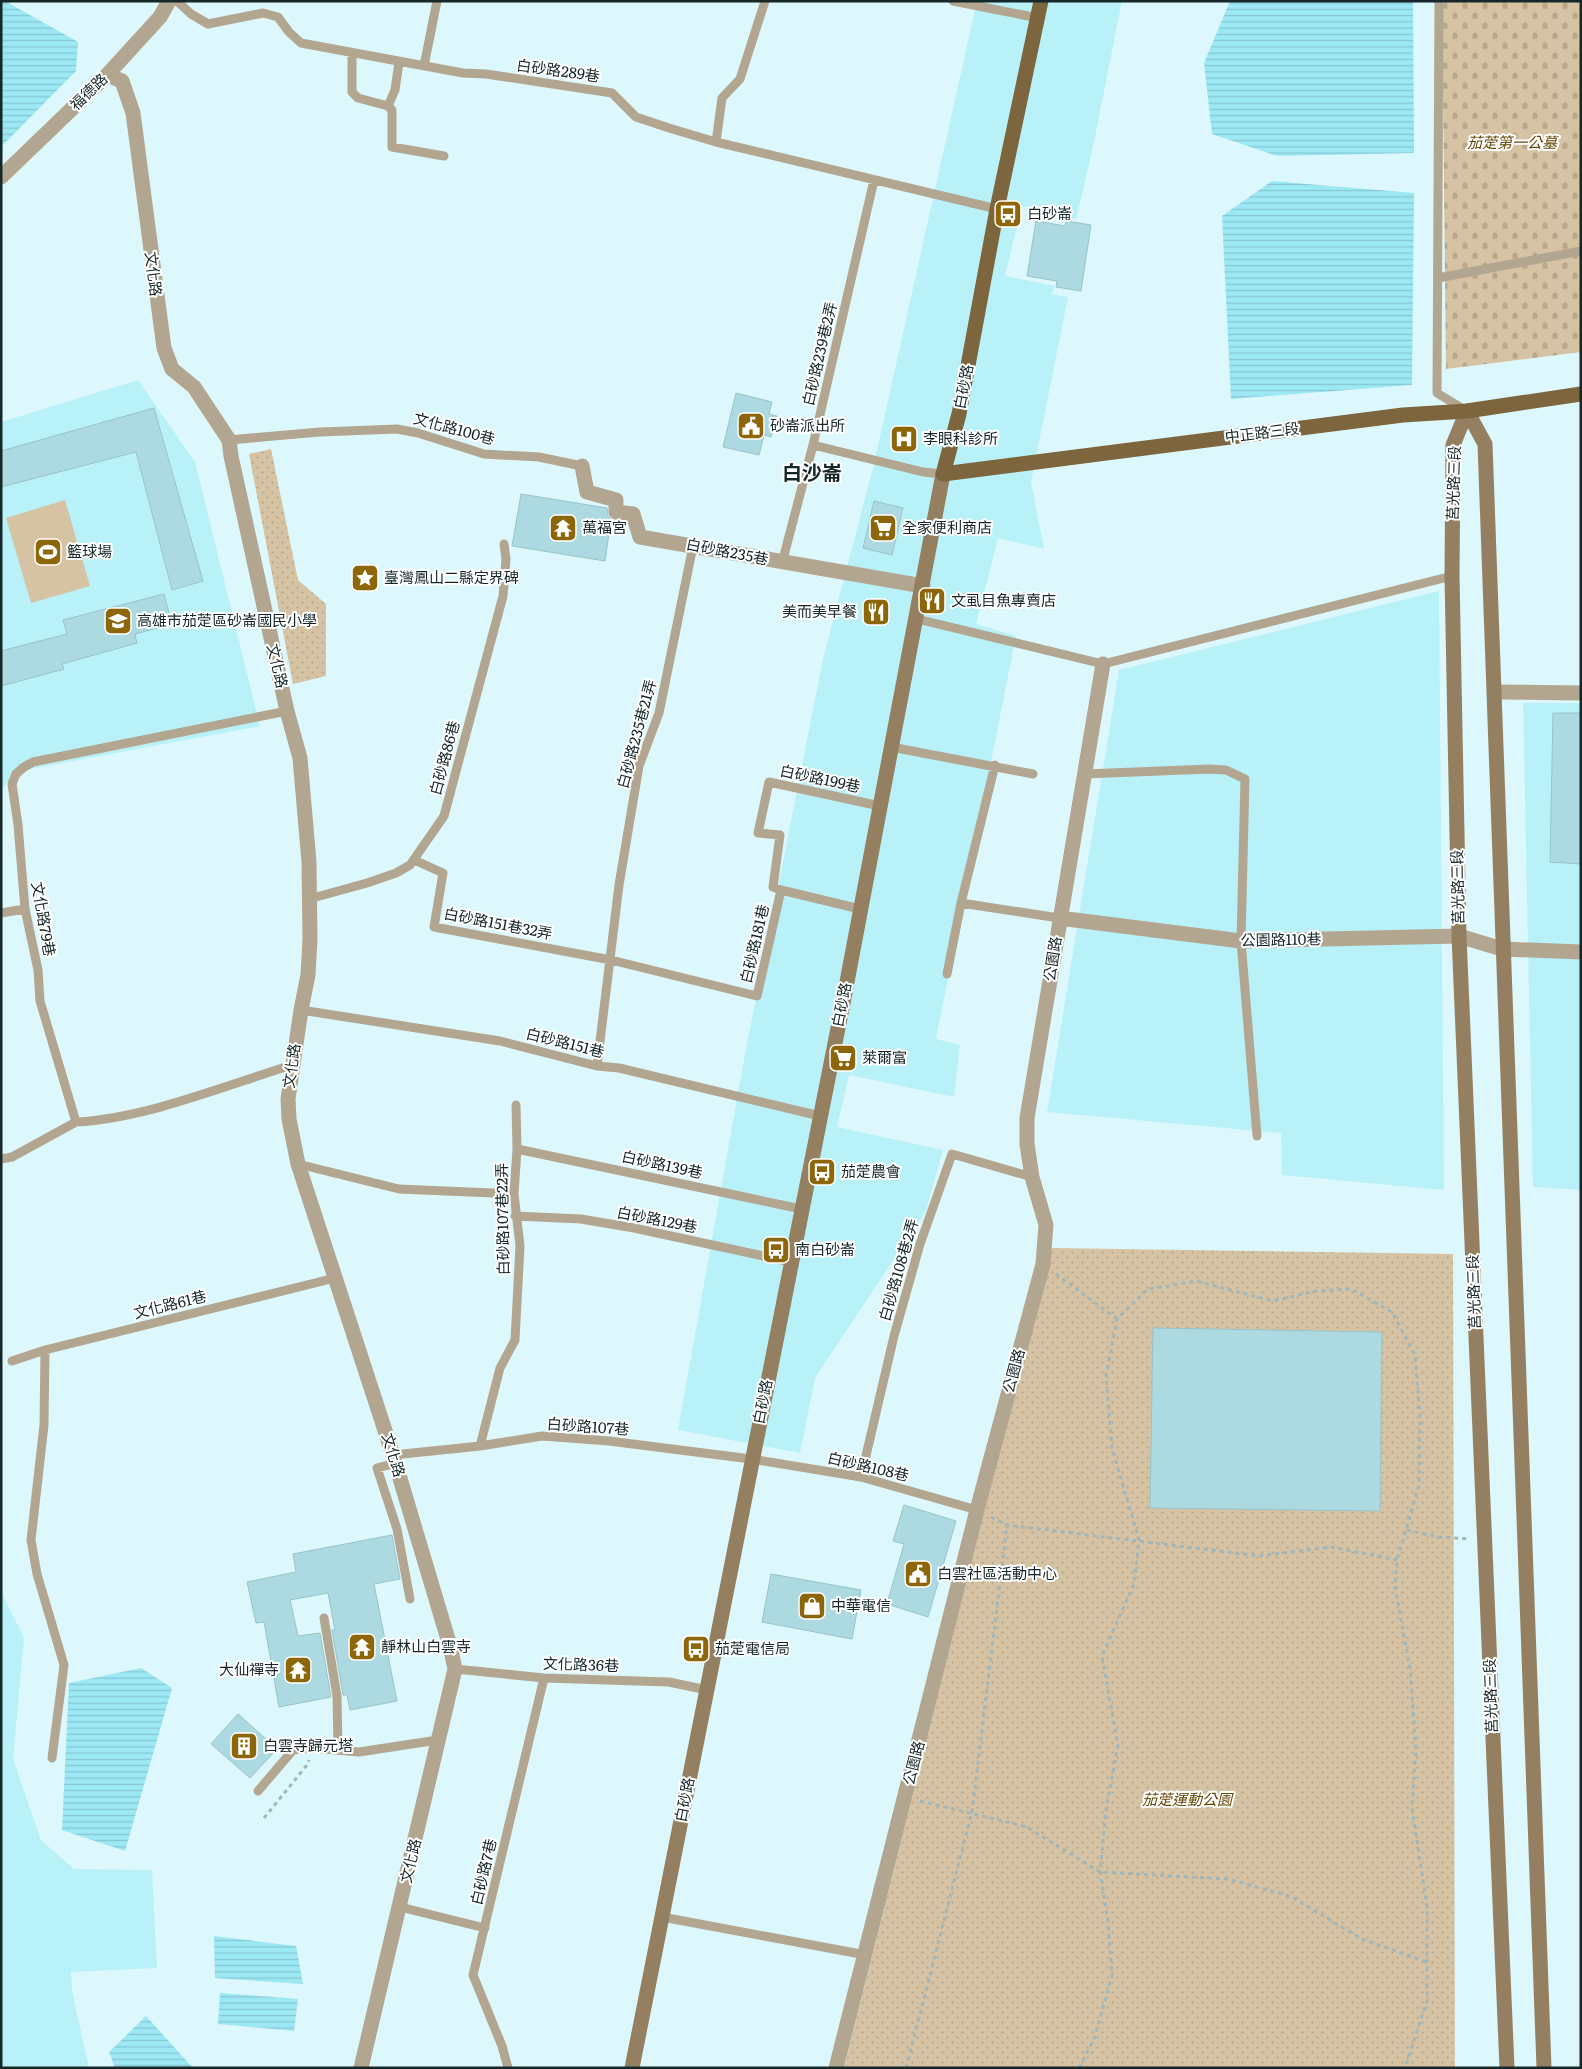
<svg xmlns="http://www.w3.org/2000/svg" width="1582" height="2069" viewBox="0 0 1582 2069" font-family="Literata,'Noto Sans TC',serif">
	<defs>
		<pattern id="cemetery-stones" width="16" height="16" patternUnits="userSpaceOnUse" patternTransform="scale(1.25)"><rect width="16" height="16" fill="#d6c3a3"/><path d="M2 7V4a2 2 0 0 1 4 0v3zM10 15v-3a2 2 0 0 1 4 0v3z" fill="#b7a88c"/></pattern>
		<pattern id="park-dots" width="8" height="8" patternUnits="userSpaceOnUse" patternTransform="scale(1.25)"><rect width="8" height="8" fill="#d6c3a3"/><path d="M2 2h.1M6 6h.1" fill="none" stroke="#b7a88c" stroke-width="1.8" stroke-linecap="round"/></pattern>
		<pattern id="water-rules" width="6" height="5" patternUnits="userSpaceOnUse" patternTransform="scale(1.25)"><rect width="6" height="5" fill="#9ce8f4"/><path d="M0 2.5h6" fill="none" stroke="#86c7d1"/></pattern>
	</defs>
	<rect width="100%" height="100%" fill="#ddf8fc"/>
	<!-- built -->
	<path fill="#b9f1f9" d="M977,1H1122L1093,147L1076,219L1022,206L1005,276L1055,286L1052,294L1068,297L1031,482L1044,549L998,538L976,624L1016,636L936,1039L960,1045L954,1097L849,1075L837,1127L943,1150L926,1211L815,1378L800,1453L678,1430L745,1054L823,659L874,464Z
		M138,380L195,462L260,726L15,772L1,791V422Z
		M1439,591L1444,1190L1282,1175L1281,1133L1047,1112L1119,670Z
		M1523,703H1581V1190L1533,1187Z
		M1,1592L24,1637L13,1759L41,1840L74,1869L152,1870L157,1968L71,1972L72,1990L89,2068H1Z"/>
	<!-- cemetery -->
	<path fill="url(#cemetery-stones)" d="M1442,1H1581V352L1446,369Z"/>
	<!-- park -->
	<path fill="url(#park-dots)" d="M271,449L298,580L326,604V676L293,684L249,454Z
		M1050,1248L1453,1254L1455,2068H844Z"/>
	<!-- garden -->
	<path fill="#d6c3a3" d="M65,500L90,586L31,603L6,518Z"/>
	<!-- water -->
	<path fill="url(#water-rules)" d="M1,1H5L78,42L76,71L1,147Z
		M1230,1H1413L1414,153L1277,156L1212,134L1204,63Z
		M1272,181L1414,193L1412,385L1231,399L1222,216Z
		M141,1668L172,1688L125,1851L62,1830L69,1683Z
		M214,1936L296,1946L303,1984L215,1978Z
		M220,1993L298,1999L294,2031L218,2024Z
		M146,2016L193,2068H115L109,2052Z"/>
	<!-- building -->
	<path fill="#addae1" stroke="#97c3ca" d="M1036,221L1065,226L1066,221L1091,225L1081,291L1056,287L1057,281L1027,276Z
		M736,393L772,402L769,414L777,416L771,437L764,435L759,455L723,447Z
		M154,408L203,581L172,590L136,452L1,487V451Z
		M521,494L607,508L608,516L611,520L605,561L512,546Z
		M874,501L903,508L892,555L863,548Z
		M164,594L172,624L135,634L137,643L62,664L64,669L1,686V651L67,634L63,620Z
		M1553,713H1581V864L1550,862Z
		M1153,1328L1382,1332L1380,1511L1150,1508Z
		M904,1505L956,1521L928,1617L887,1604L904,1544L893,1541Z
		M392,1535L400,1579L374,1584L397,1701L350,1710L347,1695H343L332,1630H335L328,1593L290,1600L298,1636L320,1633L331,1697L279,1707L264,1622L256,1623L247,1582L296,1572L293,1554Z
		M771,1574L861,1590L852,1639L762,1622Z
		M238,1714L277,1749L250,1778L211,1744Z"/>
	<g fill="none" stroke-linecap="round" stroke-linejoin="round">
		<!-- path -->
		<path stroke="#9fb7bb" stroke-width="3" stroke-dasharray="4 4" stroke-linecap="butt" d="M1056,1274L1117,1319
			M991,1517L1007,1525L1260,1556L1331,1547L1397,1560
			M1407,1530L1439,1537L1470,1539
			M920,1801L1027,1827L1100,1872L1228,1879L1292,1897L1362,1939L1427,1962
			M264,1818L307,1765L309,1760
			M906,2068L972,1812L1007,1525
			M1079,2068L1094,2039L1112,1976L1108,1921L1100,1872L1106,1810L1118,1745L1102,1656L1134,1584L1139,1540L1112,1448L1106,1376L1117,1319L1148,1289L1196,1281L1273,1301L1316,1291L1351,1289L1392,1312L1415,1355L1420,1415L1419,1485L1397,1560L1395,1588L1410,1668L1416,1750L1412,1808L1427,1907V2001L1405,2068"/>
		<!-- lane -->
		<path stroke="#b3a690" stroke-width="9" d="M177,1L191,14L208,24L263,13L278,17L289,32L301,43L463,73L486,74L612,93L636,117L669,128L716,142L997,209
			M953,1L1038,18
			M1439,1L1437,393L1465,410
			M352,53V92L358,98L388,106L395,90L399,62
			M424,66L437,1
			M388,106L392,110V147L444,156
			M716,142L722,98L740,79L765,1
			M1438,278L1581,251
			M229,440L320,432L397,429L418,433L484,454L539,457L582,466
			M813,445L923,472L943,474
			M782,563L813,445L874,180
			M917,619L1103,664L1452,576
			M287,711L33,762L24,767L16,774L12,784L18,825L25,909L38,970L40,1001L76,1122C147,1118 224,1086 292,1065
			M891,747L1033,774
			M1085,774L1209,769L1226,770L1245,779L1241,941L1257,1136
			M414,860L443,873L434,927L611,960L757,996L781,890L860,909
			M781,890L773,887L780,835L758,833L769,782L880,806
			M309,899L367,883L396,873L410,865L444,816L503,596L506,559L504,544
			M961,903L1059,918
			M1,913L25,909
			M947,974L961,903L995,765
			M301,1010L500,1041L597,1066L619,1068L820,1116
			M597,1066L619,885L639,766L659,713L693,546
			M517,1149L801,1209
			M1,1159L12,1157L76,1122
			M298,1164L399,1189L514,1194
			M515,1216L581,1219L634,1228L791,1262
			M45,1350L44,1425L31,1540L37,1574L64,1665L52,1758
			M12,1361L45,1350L335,1278
			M480,1446L500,1368L515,1340L520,1246L514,1194L517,1149L516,1105
			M393,1455L480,1446L542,1436L609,1441L751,1459L861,1477L977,1510
			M396,1463L377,1468L397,1529L410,1599
			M861,1477L894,1336L920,1244L952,1154L1032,1177
			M324,1618L337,1696L338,1749
			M455,1669L544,1678L669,1682L707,1690
			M258,1791L293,1750L313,1748L359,1752L438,1740
			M400,1907L485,1928
			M662,1917L866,1955
			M508,2068L502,2046L473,1975L544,1678"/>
		<!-- street -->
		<path stroke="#b3a690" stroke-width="15" d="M107,75L122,81L133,113L164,348L172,369L194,387L229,440L231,456L287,711L300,758L309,862L310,939L308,975L301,1010L288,1099L289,1119L298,1164L393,1455L450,1646L455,1669L361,2068
			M1,177L107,75L160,17L169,1
			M582,466L587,492L616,500V512L633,514L640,537L923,586
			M1495,692L1581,693
			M1059,918L1241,941L1459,936L1502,949L1581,952
			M836,2068L977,1510L1043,1264L1046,1225L1032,1177L1027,1144V1118L1103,664"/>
		<!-- secondary -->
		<path stroke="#948060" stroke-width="15" d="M1467,411L1485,444L1544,2068
			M1467,411L1453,445L1452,576L1459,936L1507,2068
			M632,2068L843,1003L943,474"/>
		<!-- primary -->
		<path stroke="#7d663d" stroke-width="15" d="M1041,1L997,209L959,414L943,474L1403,415L1467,411L1581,394"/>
	</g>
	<!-- icons -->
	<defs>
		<g id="bus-square" transform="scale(1.4375)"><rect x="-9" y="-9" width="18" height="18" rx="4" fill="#8e660a" stroke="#fff"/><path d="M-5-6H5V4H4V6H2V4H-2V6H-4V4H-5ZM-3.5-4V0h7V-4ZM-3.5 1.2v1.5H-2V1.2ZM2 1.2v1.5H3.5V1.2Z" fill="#fff"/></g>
		<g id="civic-square" transform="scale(1.4375)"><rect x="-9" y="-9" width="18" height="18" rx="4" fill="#8e660a" stroke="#fff"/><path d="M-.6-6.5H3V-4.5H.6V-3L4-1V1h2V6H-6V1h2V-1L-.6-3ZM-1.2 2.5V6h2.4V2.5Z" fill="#fff"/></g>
		<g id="hospital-square" transform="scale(1.4375)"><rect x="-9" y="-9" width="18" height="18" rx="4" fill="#8e660a" stroke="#fff"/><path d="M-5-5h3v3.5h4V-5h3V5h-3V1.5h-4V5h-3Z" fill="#fff"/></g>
		<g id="temple-square" transform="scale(1.4375)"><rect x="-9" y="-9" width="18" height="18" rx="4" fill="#8e660a" stroke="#fff"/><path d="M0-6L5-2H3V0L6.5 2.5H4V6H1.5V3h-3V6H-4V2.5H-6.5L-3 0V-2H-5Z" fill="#fff"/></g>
		<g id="supermarket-square" transform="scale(1.4375)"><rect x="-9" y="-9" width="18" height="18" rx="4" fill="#8e660a" stroke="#fff"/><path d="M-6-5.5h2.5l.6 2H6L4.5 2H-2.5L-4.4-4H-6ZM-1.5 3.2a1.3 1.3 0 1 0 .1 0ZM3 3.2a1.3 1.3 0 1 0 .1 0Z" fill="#fff"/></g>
		<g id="stadium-square" transform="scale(1.4375)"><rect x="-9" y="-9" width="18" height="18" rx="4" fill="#8e660a" stroke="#fff"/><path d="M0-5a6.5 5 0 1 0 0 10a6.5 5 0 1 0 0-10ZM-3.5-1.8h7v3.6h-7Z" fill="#fff"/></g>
		<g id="sight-square" transform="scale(1.4375)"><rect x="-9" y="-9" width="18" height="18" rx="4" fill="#8e660a" stroke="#fff"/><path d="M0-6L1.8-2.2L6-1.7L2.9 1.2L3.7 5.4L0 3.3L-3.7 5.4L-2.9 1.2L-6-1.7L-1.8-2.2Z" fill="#fff"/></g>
		<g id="restaurant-square" transform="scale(1.4375)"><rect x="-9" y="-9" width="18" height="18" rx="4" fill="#8e660a" stroke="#fff"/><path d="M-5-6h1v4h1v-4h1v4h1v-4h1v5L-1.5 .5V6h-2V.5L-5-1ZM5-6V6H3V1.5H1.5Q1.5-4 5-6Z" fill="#fff"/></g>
		<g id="school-square" transform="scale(1.4375)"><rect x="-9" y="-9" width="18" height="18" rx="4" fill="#8e660a" stroke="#fff"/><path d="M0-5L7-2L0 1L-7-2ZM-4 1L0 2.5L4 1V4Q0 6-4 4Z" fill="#fff"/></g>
		<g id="shop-square" transform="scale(1.4375)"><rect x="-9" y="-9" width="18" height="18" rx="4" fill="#8e660a" stroke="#fff"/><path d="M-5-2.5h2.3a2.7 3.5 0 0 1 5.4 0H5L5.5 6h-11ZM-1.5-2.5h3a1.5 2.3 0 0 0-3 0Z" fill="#fff"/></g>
		<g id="building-square" transform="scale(1.4375)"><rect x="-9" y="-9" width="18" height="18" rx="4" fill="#8e660a" stroke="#fff"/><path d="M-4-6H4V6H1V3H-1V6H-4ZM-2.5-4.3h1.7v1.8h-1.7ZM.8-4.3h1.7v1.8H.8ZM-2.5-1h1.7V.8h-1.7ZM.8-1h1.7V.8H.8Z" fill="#fff"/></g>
	</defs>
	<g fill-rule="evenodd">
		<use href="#bus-square" x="1008" y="214"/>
		<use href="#civic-square" x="751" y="426"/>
		<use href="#hospital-square" x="904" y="439"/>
		<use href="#temple-square" x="563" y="528"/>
		<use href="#supermarket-square" x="883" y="528"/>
		<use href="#stadium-square" x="48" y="552"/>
		<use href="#sight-square" x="365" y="578"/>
		<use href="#restaurant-square" x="932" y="601"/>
		<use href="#restaurant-square" x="876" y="612"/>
		<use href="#school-square" x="118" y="621"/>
		<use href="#supermarket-square" x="843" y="1058"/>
		<use href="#bus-square" x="822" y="1172"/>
		<use href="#bus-square" x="776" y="1250"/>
		<use href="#civic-square" x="918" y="1574"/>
		<use href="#shop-square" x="812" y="1606"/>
		<use href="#temple-square" x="362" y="1647"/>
		<use href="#bus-square" x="696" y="1649"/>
		<use href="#temple-square" x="298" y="1670"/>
		<use href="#building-square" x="244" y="1746"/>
	</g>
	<g text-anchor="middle" stroke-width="4" stroke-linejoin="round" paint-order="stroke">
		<!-- street labels -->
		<g font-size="15" fill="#152729" stroke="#fff">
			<text transform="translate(558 71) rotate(8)" y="5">白砂路289巷</text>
			<text transform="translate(89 92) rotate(-44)" y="5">福德路</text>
			<text transform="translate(153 274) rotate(83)" y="5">文化路</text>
			<text transform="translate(820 354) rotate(-77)" y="5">白砂路239巷2弄</text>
			<text transform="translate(964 387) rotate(-79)" y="5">白砂路</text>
			<text transform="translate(454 429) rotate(15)" y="5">文化路100巷</text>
			<text transform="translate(1262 433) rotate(-7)" y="5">中正路三段</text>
			<text transform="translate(1454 483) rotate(-88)" y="5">莒光路三段</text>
			<text transform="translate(727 552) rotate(11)" y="5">白砂路235巷</text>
			<text transform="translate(277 666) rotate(77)" y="5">文化路</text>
			<text transform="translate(637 734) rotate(-75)" y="5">白砂路235巷21弄</text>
			<text transform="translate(445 758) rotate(-75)" y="5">白砂路86巷</text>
			<text transform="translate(820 779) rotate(12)" y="5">白砂路199巷</text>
			<text transform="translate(1458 887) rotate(-91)" y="5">莒光路三段</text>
			<text transform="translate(43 919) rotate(80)" y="5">文化路79巷</text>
			<text transform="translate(498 924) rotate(11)" y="5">白砂路151巷32弄</text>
			<text transform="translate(1281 940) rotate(-1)" y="5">公園路110巷</text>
			<text transform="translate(755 944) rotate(-77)" y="5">白砂路181巷</text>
			<text transform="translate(1053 959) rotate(-81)" y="5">公園路</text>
			<text transform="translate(842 1005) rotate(-79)" y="5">白砂路</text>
			<text transform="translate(565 1043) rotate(14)" y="5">白砂路151巷</text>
			<text transform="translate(292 1066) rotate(-82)" y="5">文化路</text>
			<text transform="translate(662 1165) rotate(12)" y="5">白砂路139巷</text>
			<text transform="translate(503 1219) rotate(-91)" y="5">白砂路107巷22弄</text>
			<text transform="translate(657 1220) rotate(11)" y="5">白砂路129巷</text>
			<text transform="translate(899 1270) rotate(-74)" y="5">白砂路108巷2弄</text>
			<text transform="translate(1474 1292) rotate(-92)" y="5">莒光路三段</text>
			<text transform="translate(170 1305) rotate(-14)" y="5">文化路61巷</text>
			<text transform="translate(1014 1371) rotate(-75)" y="5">公園路</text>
			<text transform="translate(763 1402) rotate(-79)" y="5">白砂路</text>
			<text transform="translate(588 1427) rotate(4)" y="5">白砂路107巷</text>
			<text transform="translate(393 1455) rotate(73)" y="5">文化路</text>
			<text transform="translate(868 1467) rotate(13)" y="5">白砂路108巷</text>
			<text transform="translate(581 1665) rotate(2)" y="5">文化路36巷</text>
			<text transform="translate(1491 1696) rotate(-92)" y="5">莒光路三段</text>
			<text transform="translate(914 1763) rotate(-76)" y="5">公園路</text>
			<text transform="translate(685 1800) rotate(-79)" y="5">白砂路</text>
			<text transform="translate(411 1861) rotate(-77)" y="5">文化路</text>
			<text transform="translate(484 1872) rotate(-77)" y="5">白砂路7巷</text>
		</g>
		<!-- park labels -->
		<g font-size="15" font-style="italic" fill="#664805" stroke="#fff">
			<text x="1512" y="148">茄萣第一公墓</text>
			<text x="1187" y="1805">茄萣運動公園</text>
		</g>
		<!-- poi labels -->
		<g font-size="15" fill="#152729" stroke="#fff" text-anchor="start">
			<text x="1027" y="219">白砂崙</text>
			<text x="770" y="431">砂崙派出所</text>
			<text x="923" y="444">李眼科診所</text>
			<text x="582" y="533">萬福宮</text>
			<text x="902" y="533">全家便利商店</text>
			<text x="67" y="557">籃球場</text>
			<text x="384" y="583">臺灣鳳山二縣定界碑</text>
			<text x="951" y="606">文虱目魚專賣店</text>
			<text x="857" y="617" text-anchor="end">美而美早餐</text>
			<text x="137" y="626">高雄市茄萣區砂崙國民小學</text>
			<text x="862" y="1063">萊爾富</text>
			<text x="841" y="1177">茄萣農會</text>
			<text x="795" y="1255">南白砂崙</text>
			<text x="937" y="1579">白雲社區活動中心</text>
			<text x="831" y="1611">中華電信</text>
			<text x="381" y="1652">靜林山白雲寺</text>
			<text x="715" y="1654">茄萣電信局</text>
			<text x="279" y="1675" text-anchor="end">大仙禪寺</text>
			<text x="263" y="1751">白雲寺歸元塔</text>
		</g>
		<!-- district labels -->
		<g font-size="20" font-weight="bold" fill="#152729" stroke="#fff">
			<text x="812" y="480">白沙崙</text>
		</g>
	</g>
	<!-- border -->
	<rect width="1582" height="2069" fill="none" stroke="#152729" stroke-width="5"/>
</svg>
